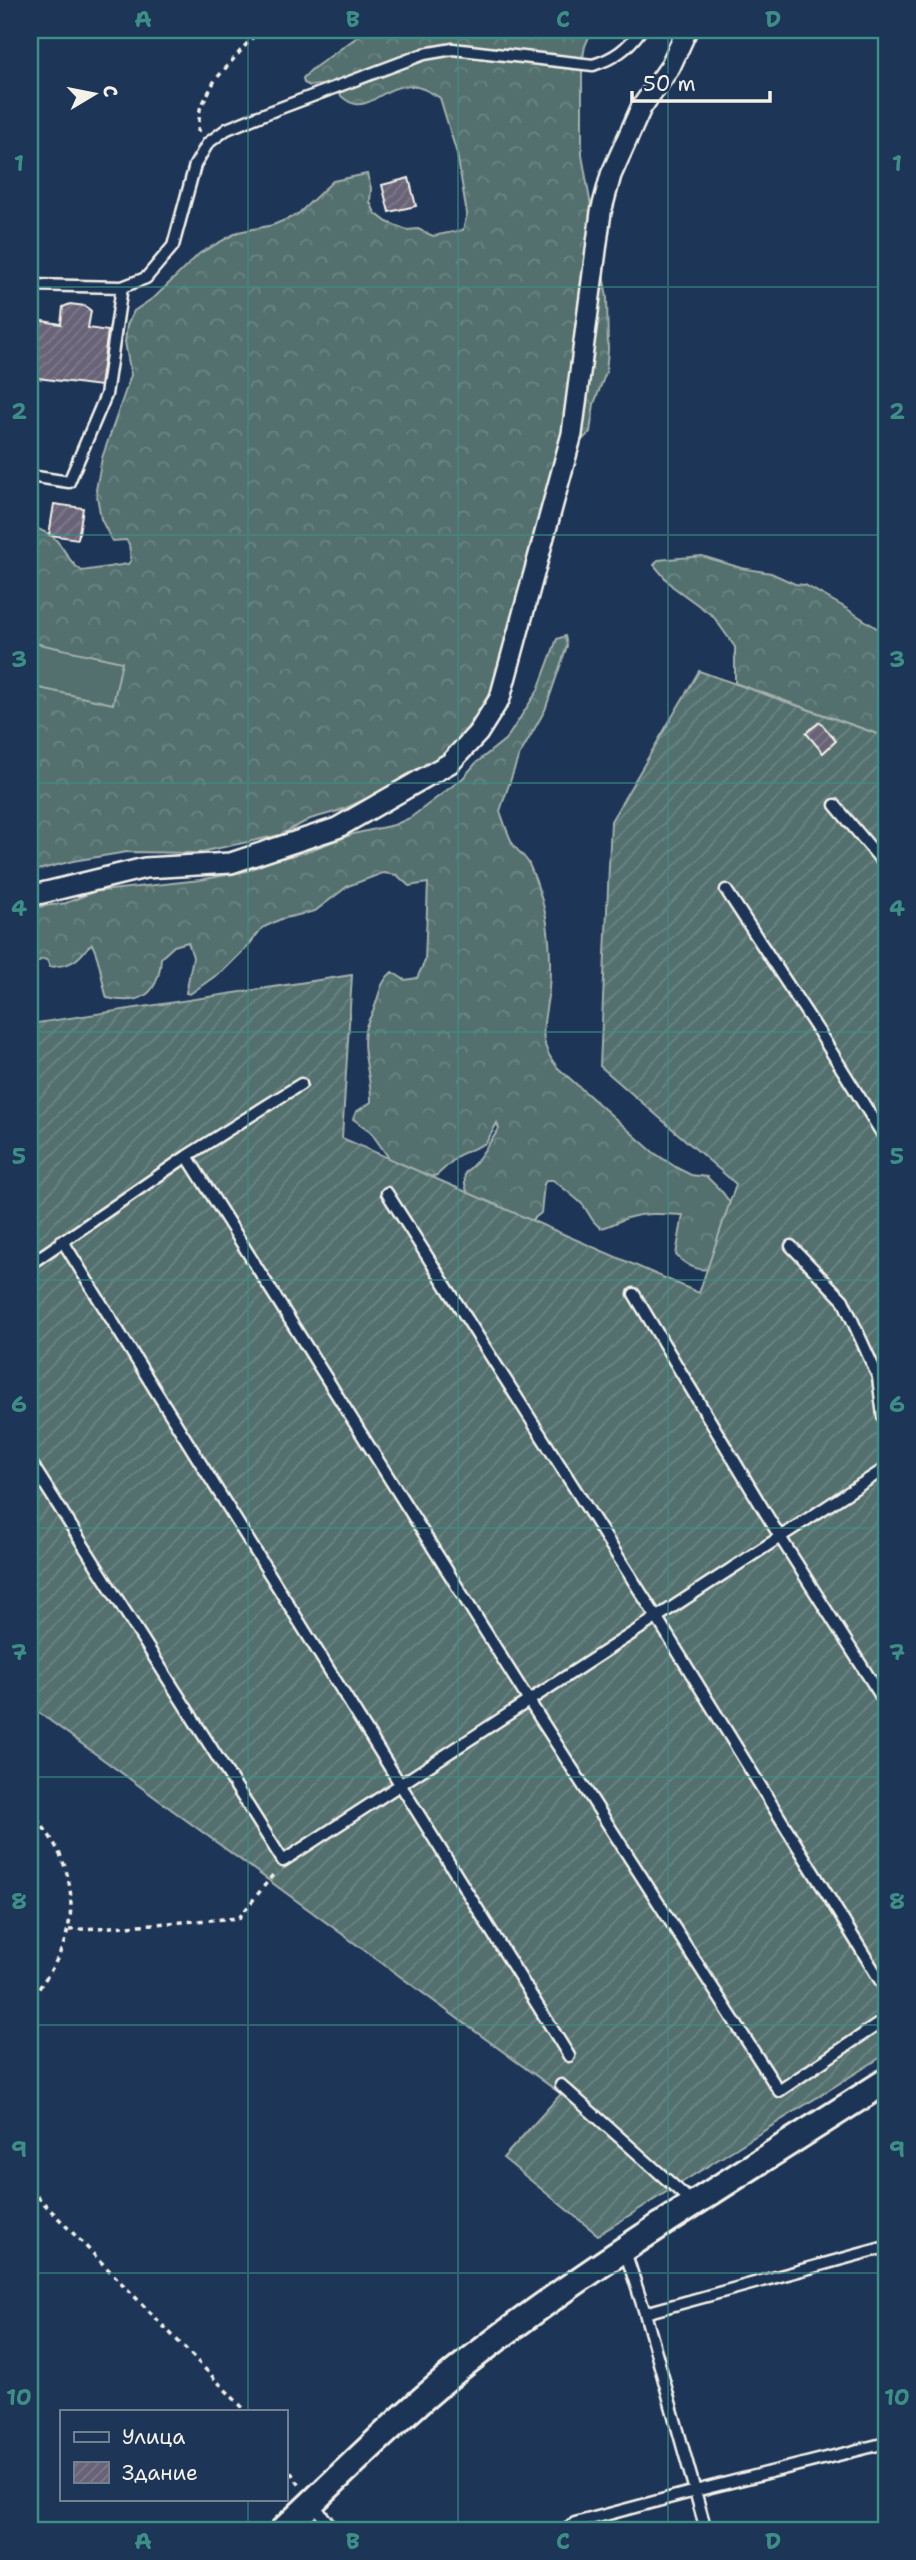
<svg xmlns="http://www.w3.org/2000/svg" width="916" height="2560" viewBox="0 0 916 2560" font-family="'Shantell Sans',sans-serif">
	<defs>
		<pattern id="forest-crowns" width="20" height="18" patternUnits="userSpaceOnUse" patternTransform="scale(1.75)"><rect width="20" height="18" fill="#53706e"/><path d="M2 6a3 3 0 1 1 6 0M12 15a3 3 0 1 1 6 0" fill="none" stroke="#6c8583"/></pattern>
		<pattern id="garden-furrows" width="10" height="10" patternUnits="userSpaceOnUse" patternTransform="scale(1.75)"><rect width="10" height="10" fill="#53706e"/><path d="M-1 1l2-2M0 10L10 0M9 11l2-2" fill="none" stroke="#6c8583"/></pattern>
		<pattern id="building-hatch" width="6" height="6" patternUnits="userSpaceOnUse" patternTransform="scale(1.75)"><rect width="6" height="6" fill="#686377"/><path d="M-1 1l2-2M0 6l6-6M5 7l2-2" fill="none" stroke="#7e7a8a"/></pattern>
	</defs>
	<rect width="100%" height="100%" fill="#1d3557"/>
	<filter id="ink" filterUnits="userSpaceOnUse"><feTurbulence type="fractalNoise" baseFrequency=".0143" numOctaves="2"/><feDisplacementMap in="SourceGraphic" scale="14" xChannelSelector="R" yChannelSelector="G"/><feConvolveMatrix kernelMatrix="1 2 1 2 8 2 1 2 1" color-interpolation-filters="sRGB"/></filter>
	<g filter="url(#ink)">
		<!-- forest -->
		<path fill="url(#forest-crowns)" stroke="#a4b0ab" stroke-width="2" d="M367,30H592L585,46L582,63V155L607,297L608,350L606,372L594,404L590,432L576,446L508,665L460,739L423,772L342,810L310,819L280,835L196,853L127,852L73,861L30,872V524C38,531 48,531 55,539C67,551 67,561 82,571L128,564L131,560L129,544L126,540L112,541L101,519L96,490L102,458L131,375L125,342L127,325L134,311L156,296L200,253L238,232L273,225L297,215L333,181L367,174L371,188L370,202L375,213L387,222L407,230L418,229L433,236L463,230L467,214L457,154L440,98C430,92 421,86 409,86C376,85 363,129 331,84L310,86L304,83L303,78L311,70Z
			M702,556L741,568L771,573L795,584L805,585L844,607L886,634V737L735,683V647L713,616L672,586L654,565L658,560Z
			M565,636L567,646L545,710L518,758L500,811C504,822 508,836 514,846C518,851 524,856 528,862C536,879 544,904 547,923C550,944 551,967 549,988C546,1020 534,1040 558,1068L653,1152L677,1168L691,1175L707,1177L723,1193L732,1206L720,1268C700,1272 690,1269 676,1255L683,1215C665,1214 645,1212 627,1218C618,1221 611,1226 601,1228C590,1222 589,1210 580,1202C571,1194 562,1187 553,1180H547L544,1184L541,1213L532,1220L508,1226C487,1211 461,1202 465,1173L476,1162L499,1129L497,1123L486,1143L459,1155L437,1175L422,1179L389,1158L370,1131L353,1119L356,1112L371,1102C372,1078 361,1054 365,1031C366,1022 373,1014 375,1006C380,992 381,981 392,972L405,980L417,978L425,961L428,883L409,886L397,875L383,873L348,886L315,911L281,919L262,928L249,945L225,969L190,994L186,993L193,957L188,942L174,946L161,958C159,994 142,1006 107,998C101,980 101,961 92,944C85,948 85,952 79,957C71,965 61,966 50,967L47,960L43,959L30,965V908L66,903L93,892L110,890L200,880L247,871L270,861L305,852L353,834L394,825L410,818L463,778L476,763L507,738L538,690L557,639Z"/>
		<!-- garden -->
		<path fill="url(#garden-furrows)" stroke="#a4b0ab" stroke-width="2" d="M699,671L886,737V2054L598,2235L503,2158L561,2094L30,1706V1024L352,975L342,1138L699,1293L736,1184L600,1066L611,821Z"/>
		<!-- pitch -->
		<path fill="#53706e" stroke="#a4b0ab" stroke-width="2" d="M30,642L122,662L113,704L30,686Z"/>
		<!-- building -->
		<path fill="url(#building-hatch)" stroke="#f4f1e8" stroke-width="2" d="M409,178L416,206L389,212L382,185Z
			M70,304L85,306L91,311L88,328L108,331L100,386L30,377V319L61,324L63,307Z
			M54,504L83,508L78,539L49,535Z
			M820,722L836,741L823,753L806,733Z"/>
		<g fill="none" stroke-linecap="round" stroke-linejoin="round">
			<!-- service casing -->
			<g stroke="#f4f1e8" stroke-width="15">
				<path id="service" d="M30,285L122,287L146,278L173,246L195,165L208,143L227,129L259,116L424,54L453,49L593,65C615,58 627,49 641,30
					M30,476L69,482L106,395L122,287
					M835,805L886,866
					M726,890L819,1032L886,1140
					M187,1156L529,1701L779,2091L886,2019
					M387,1193L657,1618L886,1990
					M62,1240L569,2056
					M791,1246L843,1300L878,1377L883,1416L886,1421
					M30,1264L187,1156L301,1084
					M634,1294L780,1537L886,1704
					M30,1461L283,1861L886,1468
					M561,2085L694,2204
					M625,2251L645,2313L706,2530
					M645,2313L886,2247
					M312,2503L334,2530
					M566,2530L575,2523L695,2491L886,2443"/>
			</g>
			<!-- minor casing -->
			<g stroke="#f4f1e8" stroke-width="24">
				<path id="minor" d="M30,896L145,868L231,863L337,828L450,763L478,733L500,698L572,434L601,212L611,175L641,108L670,67L687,30"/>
			</g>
			<!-- tertiary casing -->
			<g stroke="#f4f1e8" stroke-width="30">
				<path id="tertiary" d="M283,2530C347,2470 409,2406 480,2352C608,2253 750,2169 886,2081"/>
			</g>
			<!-- path -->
			<path stroke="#f4f1e8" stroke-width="3.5" stroke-dasharray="5 5" stroke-linecap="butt" d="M198,132L200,109L215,80L259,30
				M30,1812C71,1854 84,1907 56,1961C49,1975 38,1989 30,2002
				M69,1930L239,1918L276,1871
				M30,2189L246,2411
				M285,2464L301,2487"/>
			<!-- service -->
			<use href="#service" stroke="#1d3557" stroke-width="10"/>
			<!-- minor -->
			<use href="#minor" stroke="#1d3557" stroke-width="19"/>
			<!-- tertiary -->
			<use href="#tertiary" stroke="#1d3557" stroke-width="24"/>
		</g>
	</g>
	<!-- grid -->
	<path fill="none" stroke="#3d8f86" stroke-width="2" stroke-opacity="0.55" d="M248,30V2411M458,30V2530M668,30V2530M30,287H886M30,535H886M30,783H886M30,1032H886M30,1280H886M30,1528H886M30,1777H886M30,2025H886M30,2273H886M248,2499V2530"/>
	<!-- margin -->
	<rect width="916" height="2560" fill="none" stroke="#1d3557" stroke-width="77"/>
	<!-- legend -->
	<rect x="60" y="2410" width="228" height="91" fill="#1d3557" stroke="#738091" stroke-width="2"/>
	<rect x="74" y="2432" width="35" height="10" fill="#1d3557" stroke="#738091" stroke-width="2"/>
	<text x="122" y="2444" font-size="21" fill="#f4f1e8">Улица</text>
	<rect x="74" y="2462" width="35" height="21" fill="url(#building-hatch)" stroke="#738091" stroke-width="2"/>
	<text x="122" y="2480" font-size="21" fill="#f4f1e8">Здание</text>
	<!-- north arrow -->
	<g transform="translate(94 94) rotate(80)" stroke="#1d3557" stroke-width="5" paint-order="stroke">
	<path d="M0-5L12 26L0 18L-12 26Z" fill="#f4f1e8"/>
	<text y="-10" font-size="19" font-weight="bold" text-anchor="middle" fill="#f4f1e8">С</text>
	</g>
	<!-- scale -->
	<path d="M632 91v10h138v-10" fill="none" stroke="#f4f1e8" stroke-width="3.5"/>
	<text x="643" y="91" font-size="21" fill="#f4f1e8" stroke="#1d3557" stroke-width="5" paint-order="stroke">50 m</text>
	<rect x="38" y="38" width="840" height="2484" fill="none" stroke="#3d8f86" stroke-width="2.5"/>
	<g font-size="23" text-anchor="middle" font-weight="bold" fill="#3d8f86">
		<text x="143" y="27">A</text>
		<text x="353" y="27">B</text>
		<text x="563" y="27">C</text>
		<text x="773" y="27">D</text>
		<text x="19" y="171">1</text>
		<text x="897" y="171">1</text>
		<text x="19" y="419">2</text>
		<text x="897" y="419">2</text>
		<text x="19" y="667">3</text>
		<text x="897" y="667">3</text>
		<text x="19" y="916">4</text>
		<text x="897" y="916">4</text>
		<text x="19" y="1164">5</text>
		<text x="897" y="1164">5</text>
		<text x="19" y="1412">6</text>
		<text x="897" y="1412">6</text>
		<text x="19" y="1660">7</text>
		<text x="897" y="1660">7</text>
		<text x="19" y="1909">8</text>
		<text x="897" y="1909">8</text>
		<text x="19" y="2157">9</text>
		<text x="897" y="2157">9</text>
		<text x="19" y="2405">10</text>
		<text x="897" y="2405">10</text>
		<text x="143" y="2549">A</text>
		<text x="353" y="2549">B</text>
		<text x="563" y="2549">C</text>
		<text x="773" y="2549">D</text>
	</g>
</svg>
